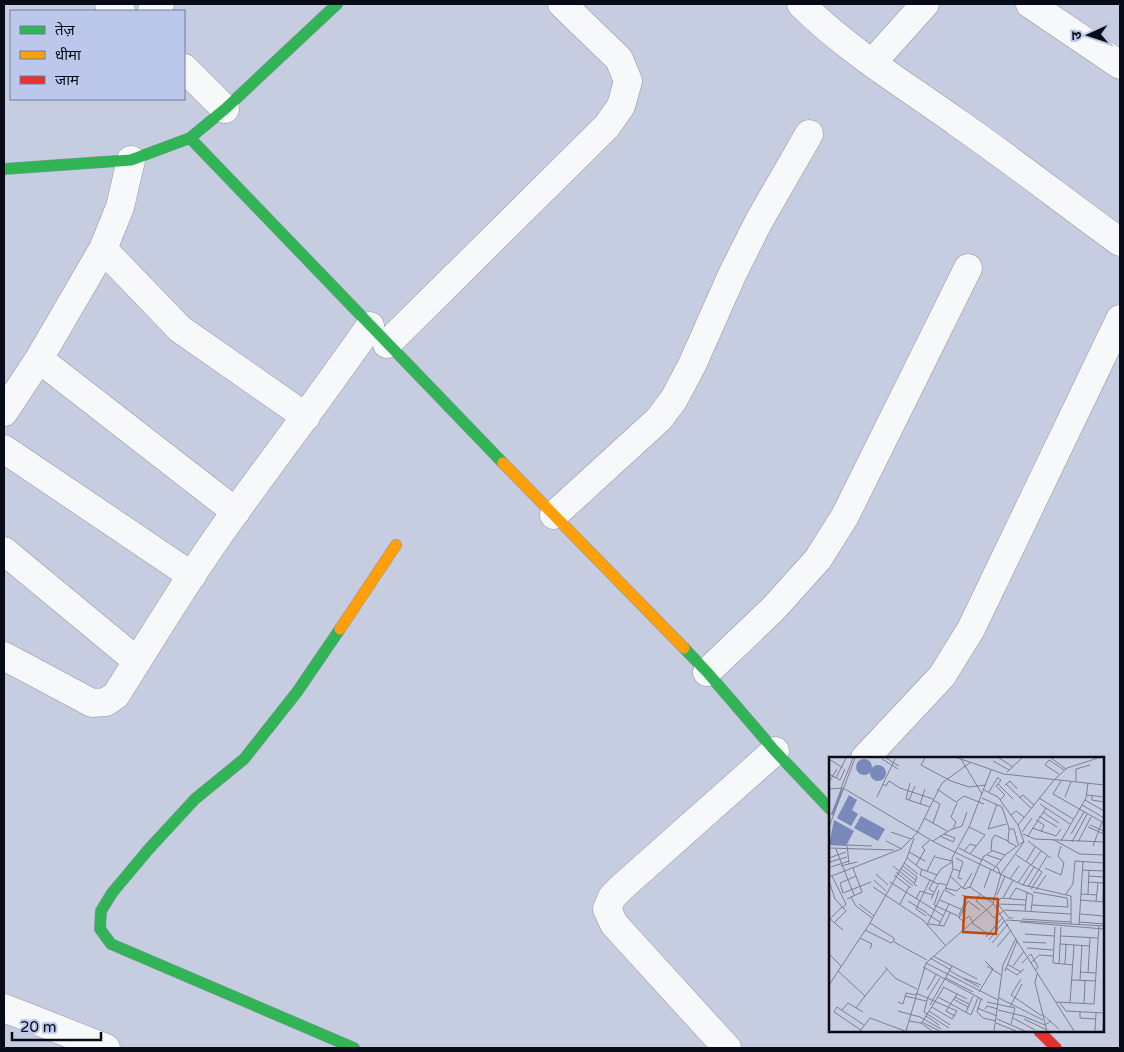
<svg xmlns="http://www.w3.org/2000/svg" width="1124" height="1052" viewBox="0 0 1124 1052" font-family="'Varela Round','Noto Sans Devanagari',sans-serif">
	<rect width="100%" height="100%" fill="#c6cde0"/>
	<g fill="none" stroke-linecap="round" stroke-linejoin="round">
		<!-- street casing -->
		<g stroke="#9095a4" stroke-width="29">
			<path id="street" d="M109,4L121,11
				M801,4C847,50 905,85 958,123C1013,161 1066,203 1120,242
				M1030,4L1120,65
				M152,11L160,4
				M872,63L925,4
				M184,68L225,109
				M103,249L180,329L306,417
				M387,344L607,126L621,106L628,81L619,59L562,4
				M39,359L236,512
				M4,412L39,359L103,249L120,207L131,160
				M4,449L192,576
				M554,515L659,419L674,399L692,365L732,275L759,221L809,134
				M4,551L137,661
				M4,656L92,703L106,702L116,695C155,633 193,570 236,511C281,449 326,389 370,326
				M707,672L774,608L818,559L845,516L968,268
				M865,758L942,676L971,629L1120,319
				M4,1008L106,1048
				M727,1048L614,924L607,909L612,897L622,887L775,751"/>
		</g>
		<!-- fast casing -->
		<g stroke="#9095a4" stroke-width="12">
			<path id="fast" d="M190,138L503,463
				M4,169L131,160L190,138L225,109L337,4
				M340,629L297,692L244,759L195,799L148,850L112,893L101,911L100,929L111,944L354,1048
				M684,648L707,672L775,751L830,809"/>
		</g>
		<!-- slow casing -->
		<g stroke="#9095a4" stroke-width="12">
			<path id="slow" d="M503,463L684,648
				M340,629L396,545"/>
		</g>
		<!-- jam casing -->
		<g stroke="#9095a4" stroke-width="12">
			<path id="jam" d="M1039,1031L1056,1048"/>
		</g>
		<!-- street -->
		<use href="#street" stroke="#f6f8fa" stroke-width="28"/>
		<!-- fast -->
		<use href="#fast" stroke="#30b455" stroke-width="11"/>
		<!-- slow -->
		<use href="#slow" stroke="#ff9f0a" stroke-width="11"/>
		<!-- jam -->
		<use href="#jam" stroke="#e5322d" stroke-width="11"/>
	</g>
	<!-- overview -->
	<g transform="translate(829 757)">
		<rect width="275" height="275" fill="#c6cde0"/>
		<path d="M27 10a8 8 0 1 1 16 0a8 8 0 1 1-16 0ZM41 16a8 8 0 1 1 16 0a8 8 0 1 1-16 0ZM20,38L28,43L23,53L29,57L22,69L8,61ZM32,59L56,72L49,84L25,71ZM5,63L25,74L17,89L0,88Z" fill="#7889ba"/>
		<path fill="none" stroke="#7889ba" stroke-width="2.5" d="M3,58L13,32"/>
		<path fill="none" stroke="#7a8090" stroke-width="1" d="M57,1L70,9M96,1L92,8L122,24L140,30L157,28M129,1L175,17L275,28M170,1L184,10M222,1L237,12M0,2L14,11M53,2L69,12M132,2L153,37M164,4L180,13M178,15L193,1M0,17L11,23L16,12M230,17L216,8L220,3L235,13M7,21L17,1M169,21L172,23L167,29L176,38L171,43M226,22L238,11L269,1M225,23L189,68L195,85L172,117L164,146L245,274M232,24L224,37L275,66M247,24V12L261,8M0,25L8,12M81,26L77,42L101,50M54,27L66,2M169,27L184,42M177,27L202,51M176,28L181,24L188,32M12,31L24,1M0,32L14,31L107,86L194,128L242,139V167M108,32L127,45L135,39L155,47M155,33L169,40L189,68M160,35L169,20M258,38L275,40M263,39V43L275,45M48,40L54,27L57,29L60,24L71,31L104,42M236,40L242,25M153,41L173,50L180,71L179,85L187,89M190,41L194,38L205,48M210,41L244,62M80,43L86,29M104,43L111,47L104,66M256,43L275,54M91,47L96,32M168,47L159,72L177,67M211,47L241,67M253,48L275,61M214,55L230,66M182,58L187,54L195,60M210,59L228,70M95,61L118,74M207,63L215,68L212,75M261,68L275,74M0,70L26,1M140,70L156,78L141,97M259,70L275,77M203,71L227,79L232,72M124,72L127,65L122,60L128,46M180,72H185L189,87M62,75L82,82M193,75L203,61M194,77L206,82L275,85M242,77L255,55M111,79L124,85L126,81L115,77M199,79L217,51M225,83L251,97L275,98M57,84L73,92M104,84L121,73L133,69L138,55M199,84L222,101M232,84L257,41L259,26M243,85L258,57M249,85L262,60M264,89L273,65M0,91L65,93M130,91L153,103M7,92L25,138M135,94L141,87L147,89M163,94L154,100L141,130L164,146M80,95L96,104M158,98L173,103M176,98L162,93L163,82L166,78L179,84M187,98L213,115M106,100L123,104M0,101L17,95M78,101L92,112L108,118L112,112L123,105M127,101L134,105L131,114M0,102L1,105L18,100M153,102L169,111L171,117M197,105L206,90M75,106L89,117M20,107L18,88L43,89M87,108L96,93L93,90L101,83M202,108L212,94M12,109L28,105M64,109L85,126M74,109L88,120L85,127L88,129M2,110L20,104M71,111L87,123M216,111L232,118L235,106L229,99L232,89M93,112L91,118L109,127M124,112L131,114L129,121L133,122M164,113L176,98L195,84M253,113L275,114M98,114L106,98M67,115L84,129M47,117L59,128M65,118L82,131M3,119L17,147L14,151M27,119L11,126L14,136L42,125M121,119L135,132L141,130M260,119L275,120M0,120L72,92L88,76L113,26L142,5M181,122L190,109M45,123L57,134M0,124L6,142L17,154L5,166M61,125L115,159M259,125L275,126M189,126L201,108M194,128L205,110M44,130L94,163L116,188M199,130L218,99M116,131L128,134L132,130M134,131L143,116M155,131L162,112M202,132L213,115M110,133L105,148L131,160M207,133L217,118M105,135L100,132L108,118M204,135L238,141L239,150M151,137L147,144L158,153M252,137L268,138M259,137L260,113M168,138L176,119M236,138L244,127L246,104L275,106M126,139L116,133L124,112L123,101L140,70L162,13M22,140L27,149L43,161M174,141L184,123M18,142L33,135L24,111M87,142L91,134L104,138M102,142L110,126L117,128M180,142L187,131L204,138M111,143L134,153M251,143L275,145M79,144L98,156M267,144L269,126M274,145L275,124M168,146L180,161H184M168,146L172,141L197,143M30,147L45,159M71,147L80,130M169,147L197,148M203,148L239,150M158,153L165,161L176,153L242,157M196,154L198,135M202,154L204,138M98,157L111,165M251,157L275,159M130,158L138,140L133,138M97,159L87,152L101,123M1,162L14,173M193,162L242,165M0,163L13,150M177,163L275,169M144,165L140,159L134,164L130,161L139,144L151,153M191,165L275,172M250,165L275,167M41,166L65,181V185L98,203M143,166L159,177M99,167L115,169L121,156M98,168L115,133M110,168L120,147M250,168L254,105M226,170L224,206L244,208M36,173L62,186L64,184M196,177L225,179M232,179L269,181M157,180L174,160M31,181L43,187L41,192M160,183L176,163M194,185L217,186M163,186L179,167M231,187L260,189M168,190L182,173M198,191L224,193M0,197L12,209M104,199L148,222M101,201L122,213M97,206L169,243M193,206L202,197L209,210L206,214M202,206L210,198L224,199M178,207L192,215M230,207L232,170M236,207L237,187M158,209L172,218M184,209L195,194M56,210L66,221L88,232M94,210L154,243M177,211L188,218L195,212M9,214L36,239L58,212M121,214L150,230M176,214L188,184M251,215L267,216M259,216L261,181M208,217L206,226L218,274M111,221L99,240L95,255L120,271M117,221L144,235M134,221L152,228M192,222L182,238L213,259M243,223L267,224M251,223L253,188M0,228L41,166L78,101L85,81M114,230L138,242M98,233L107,218M150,235L164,212L156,204M87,236L128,254L123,262L103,250M76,239L97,244M109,240L142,258L149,241M126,240L140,247M170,241L214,263M124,242L139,250M152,242L148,255L154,261L167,264M69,245L74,247L77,236L87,238M158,245L186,251L182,267M227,245L265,247L270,169M231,246L237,254L275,256M241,246L245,188M255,247L256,223M101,248L123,209M181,250L193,227M27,251L36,239M148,251L168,259M156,252L158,249L169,252M13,253L19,246L34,255M169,253L194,259M69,254L91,260L112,272M100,254L121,268M137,255L144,239M251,255V261L267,262M213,257L230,272M97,259L110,268M126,259L117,254L128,237M194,259L216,268L222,264M184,261L206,273M168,262L196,274M195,262L218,273M80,264L92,266L103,274M93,265L110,274M167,266L187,274M92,267L115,230M32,273L5,255L8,250L35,268M31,274L41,261L76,274M77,274L97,206L164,147M165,274L174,208L187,181M266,274L267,256M274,274L275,254"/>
		<path fill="#bb4a0e" fill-opacity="0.15" stroke="#bb4a0e" stroke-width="2.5" d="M136,140L169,142L167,177L134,175Z"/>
		<rect width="275" height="275" fill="none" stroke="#080c18" stroke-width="2.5"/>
	</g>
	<!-- border -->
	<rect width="1124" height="1052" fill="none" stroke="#080c18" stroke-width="10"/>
	<!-- legend -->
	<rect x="10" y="10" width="175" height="90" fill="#bbc8eb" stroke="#737d97"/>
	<rect x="20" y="26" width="25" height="8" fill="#30b455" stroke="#737d97"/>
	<text x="55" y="35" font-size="15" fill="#080c18">तेज़</text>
	<rect x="20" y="51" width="25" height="8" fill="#ff9f0a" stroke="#737d97"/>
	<text x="55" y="60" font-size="15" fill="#080c18">धीमा</text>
	<rect x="20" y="76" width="25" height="8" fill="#e5322d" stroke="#737d97"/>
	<text x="55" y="85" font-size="15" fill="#080c18">जाम</text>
	<!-- north arrow -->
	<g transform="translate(1089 35) rotate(267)" stroke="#bbc8eb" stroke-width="4" paint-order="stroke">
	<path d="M0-4L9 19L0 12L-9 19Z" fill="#080c18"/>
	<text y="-8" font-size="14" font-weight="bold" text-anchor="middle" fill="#080c18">उ</text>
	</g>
	<!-- scale -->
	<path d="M12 1032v8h89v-8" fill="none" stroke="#080c18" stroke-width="2.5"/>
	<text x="20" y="1032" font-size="15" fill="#080c18" stroke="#bbc8eb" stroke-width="4" paint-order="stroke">20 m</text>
</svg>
